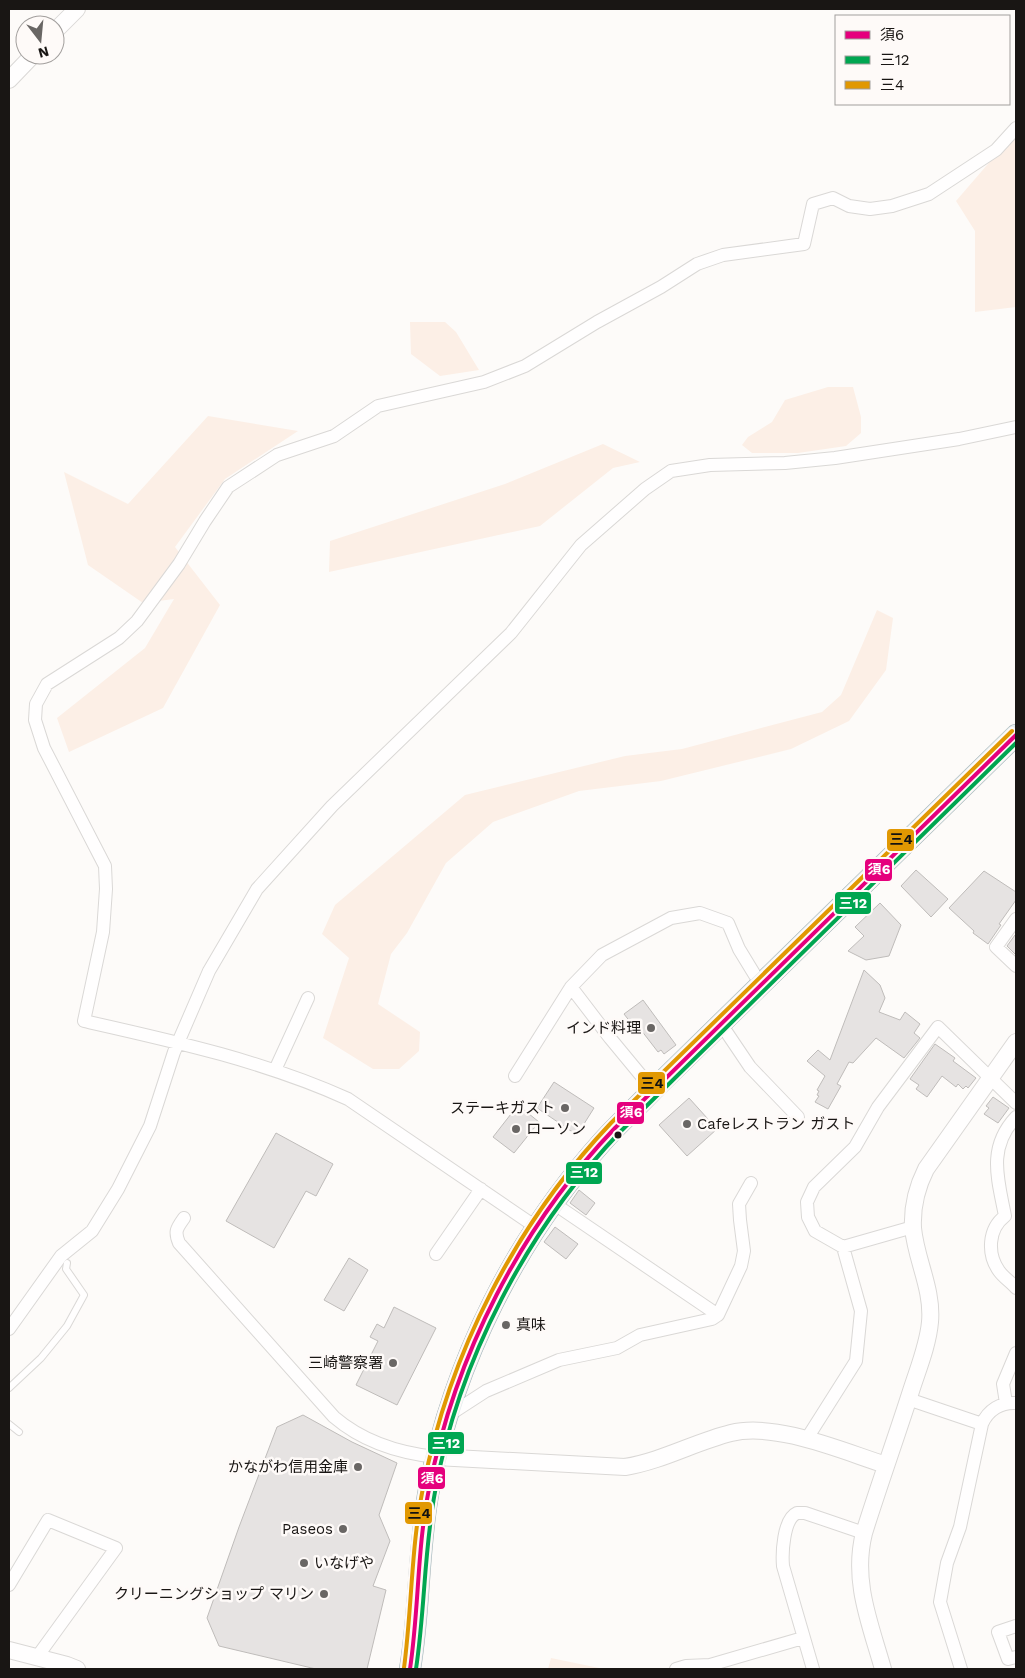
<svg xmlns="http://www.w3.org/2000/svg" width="1025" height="1678" viewBox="0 0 1025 1678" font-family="'Work Sans','Noto Sans JP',sans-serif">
	<rect width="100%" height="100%" fill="#fdfbf9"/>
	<!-- green -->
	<path fill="#fcefe6" d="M1016,130V307L975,312V231L956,201L1012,136Z
		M410,322H445L456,332L479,370L440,376L411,354Z
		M828,387H853L861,417V433L846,446L798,453H752L742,445L748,437L772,422L785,400Z
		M208,416L298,431L225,479L175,547L220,605L163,708L69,752L57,718L145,648L174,599L143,603L88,565L64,472L128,504Z
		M603,444L640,462L613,468L540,526L329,572L330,541L505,484Z
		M877,610L893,618L886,670L849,721L791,749L661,781L579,791L493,822L446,863L407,933L391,954L378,1004L420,1032L419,1051L399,1069H373L323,1038L349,958L322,934L335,905L465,795L625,756L682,749L822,712L841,695Z
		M551,1658L604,1669H548Z"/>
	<!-- building -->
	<path fill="#e6e3e2" stroke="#bfbcba" d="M916,870L948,899L931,917L901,886Z
		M984,871L1016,892V900L999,924L1001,925L988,944L973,933L974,931L949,908Z
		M880,903L901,925L889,956L866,960L848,951L864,936L855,927Z
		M1015,935L1016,936V955L1007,946Z
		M864,970L880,985L885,998L879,1012L900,1020L905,1012L920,1024L914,1033L920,1038L904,1058L876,1038L853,1063L849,1062L837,1084L841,1086L828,1109L815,1102L819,1096L817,1095L819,1091L817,1090L825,1076L807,1061L818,1050L830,1060Z
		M643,1000L676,1045L664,1054L661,1050L658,1052L641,1030L638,1032L624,1014Z
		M935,1044L955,1058L953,1061L976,1078L968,1088L966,1086L963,1089L958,1084L956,1087L942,1076L927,1097L916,1089L919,1085L910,1079Z
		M554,1082L594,1108L577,1135L537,1108Z
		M993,1097L1009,1108L998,1123L984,1114L989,1108L986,1106Z
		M689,1098L717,1129L687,1156L659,1125Z
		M518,1105L539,1122L514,1153L493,1137Z
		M276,1133L333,1164L316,1196L306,1191L274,1248L226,1221Z
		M579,1190L595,1203L586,1215L570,1203Z
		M555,1227L578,1244L566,1259L544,1242Z
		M349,1258L368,1270L344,1311L324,1300Z
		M394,1307L436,1328L397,1405L356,1385L378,1341L370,1337L377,1324L384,1328Z
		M303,1415L352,1442L397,1463L379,1515L390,1541L373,1586L386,1590L367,1669H316L219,1646L207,1618L239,1527L277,1427Z"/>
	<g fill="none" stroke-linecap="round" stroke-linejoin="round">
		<!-- service casing -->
		<g stroke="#dad8d6" stroke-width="8">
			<path id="service" d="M9,1388L41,1358L67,1326L84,1295L66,1269L67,1263
				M9,1424L19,1432"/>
		</g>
		<!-- minor casing -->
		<g stroke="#dad8d6" stroke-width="14">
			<path id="minor" d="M1016,919L996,947L1016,966
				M571,987L610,1038L653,1090
				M721,1024L750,1067L798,1117
				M275,1070L308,998
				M515,1076L571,987L602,955L671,918L700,913L728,923L739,949L761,985
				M1016,1117C987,1148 998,1179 1005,1216C988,1229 987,1254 999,1271C1004,1278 1011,1282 1016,1288
				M553,1203L718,1315
				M184,1218C177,1228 174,1231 179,1243L334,1417C362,1441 399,1453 436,1457
				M536,1227L348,1099C264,1061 173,1041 84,1021L103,932L106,889L105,866L44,748L35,720L36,704L47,684L119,638L137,621L179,564L205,521L228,487L277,455L334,436L378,406L484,382L525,366L597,322L661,287L697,264L723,255L804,244L813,204L833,198L849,206L870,209L892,206L929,194L996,150L1016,128
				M913,1227L843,1247L815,1231L808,1217L807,1202L814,1187L855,1147L878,1107L938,1027L1016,1103
				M436,1254L481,1189
				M9,1329L61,1256L92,1231L118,1189L150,1126L174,1052L209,971L257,889L332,806L511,633L581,545L645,489L671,471L710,465L785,463L835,458L959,439L1016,427
				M908,1399L982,1424L960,1527L947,1563L940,1602L961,1669
				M1006,1403L1003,1384L1016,1353
				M449,1415L486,1391L559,1360L617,1348L640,1335L712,1319L718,1315L741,1266L744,1251L740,1220L739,1204L751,1183
				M982,1424C988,1410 1001,1402 1016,1403
				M806,1440L856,1361L861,1311L843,1247
				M9,1585L48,1520L116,1548L37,1657
				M1016,1626L998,1632L1008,1659L1016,1657
				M676,1669L686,1666L710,1665L803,1638
				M813,1669L783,1566C782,1554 783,1519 797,1513C798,1513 804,1513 805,1513L864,1533"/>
		</g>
		<!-- tertiary casing -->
		<g stroke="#dad8d6" stroke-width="18">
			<path id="tertiary" d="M55,31L77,9
				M9,80L33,55
				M436,1457L625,1467C662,1461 695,1442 731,1433C776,1422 842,1451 886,1465
				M9,1650L67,1665L77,1669
				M883,1669C870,1623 852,1581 864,1533C879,1485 896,1438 911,1391C918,1369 928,1345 930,1322C933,1289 916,1260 913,1228C912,1208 917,1187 926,1169L1016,1042"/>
		</g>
		<!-- primary casing -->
		<g stroke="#a3b1b5" stroke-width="22">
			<path id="primary" d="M410,1669C420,1610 418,1548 429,1489C454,1361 516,1238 603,1141C619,1123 637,1107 653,1090L1016,735"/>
		</g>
		<!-- service -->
		<use href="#service" stroke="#fffefe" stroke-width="6"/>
		<!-- minor -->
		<use href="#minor" stroke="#fffefe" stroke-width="12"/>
		<!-- tertiary -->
		<use href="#tertiary" stroke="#fffefe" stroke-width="16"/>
		<!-- primary -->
		<use href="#primary" stroke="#e4edef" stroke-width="21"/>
		<!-- bus-1 casing -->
		<g stroke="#fefaf8" stroke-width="8">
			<path id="bus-1" d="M410,1669C419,1609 417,1548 429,1489C455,1355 521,1226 615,1128L1016,735"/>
		</g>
		<!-- bus-2 casing -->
		<g stroke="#fefaf8" stroke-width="8">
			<path id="bus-2" d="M416,1669C425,1610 424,1550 435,1492C458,1361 528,1228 620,1132L1016,743"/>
		</g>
		<!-- bus-3 casing -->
		<g stroke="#fefaf8" stroke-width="8">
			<path id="bus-3" d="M404,1668C412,1608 411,1547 423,1488C449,1353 516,1223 611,1123L1012,731"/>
		</g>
		<!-- bus-1 -->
		<use href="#bus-1" stroke="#e5007d" stroke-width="4"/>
		<!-- bus-2 -->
		<use href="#bus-2" stroke="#00a651" stroke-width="4"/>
		<!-- bus-3 -->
		<use href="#bus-3" stroke="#e19802" stroke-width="4"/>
	</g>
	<!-- markers -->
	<g fill="#696664" stroke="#fefaf8" stroke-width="2">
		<circle cx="651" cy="1028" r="5"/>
		<circle cx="565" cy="1108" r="5"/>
		<circle cx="687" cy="1124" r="5"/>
		<circle cx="516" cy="1129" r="5"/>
		<circle cx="506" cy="1325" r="5"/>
		<circle cx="393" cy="1363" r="5"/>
		<circle cx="358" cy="1467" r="5"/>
		<circle cx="343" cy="1529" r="5"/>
		<circle cx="304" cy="1563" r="5"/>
		<circle cx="324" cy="1594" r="5"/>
	</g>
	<circle fill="#191614" stroke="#fefaf8" stroke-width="2" cx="618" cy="1135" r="4.5"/>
	<g text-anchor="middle" stroke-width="5" stroke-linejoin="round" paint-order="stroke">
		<!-- poi labels -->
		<g font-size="15" fill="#191614" stroke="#fefaf8" text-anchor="end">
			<text x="641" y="1033">インド料理</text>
			<text x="555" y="1113">ステーキガスト</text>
			<text x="697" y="1129" text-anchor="start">Cafeレストラン ガスト</text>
			<text x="526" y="1134" text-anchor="start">ローソン</text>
			<text x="516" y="1330" text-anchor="start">真味</text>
			<text x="383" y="1368">三崎警察署</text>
			<text x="348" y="1472">かながわ信用金庫</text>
			<text x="333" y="1534">Paseos</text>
			<text x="314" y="1568" text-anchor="start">いなげや</text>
			<text x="314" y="1599">クリーニングショップ マリン</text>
		</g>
	</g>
	<g stroke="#fefaf8" stroke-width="2">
		<rect x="886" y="828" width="29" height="24" rx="5" fill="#e19802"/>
		<rect x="864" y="858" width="29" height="24" rx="5" fill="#e5007d"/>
		<rect x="834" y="891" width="38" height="24" rx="5" fill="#00a651"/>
		<rect x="637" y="1071" width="29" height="24" rx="5" fill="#e19802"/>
		<rect x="616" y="1101" width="29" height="24" rx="5" fill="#e5007d"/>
		<rect x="565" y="1161" width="38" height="24" rx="5" fill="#00a651"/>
		<rect x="427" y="1431" width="38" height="24" rx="5" fill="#00a651"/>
		<rect x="417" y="1466" width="29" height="24" rx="5" fill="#e5007d"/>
		<rect x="404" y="1501" width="29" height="24" rx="5" fill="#e19802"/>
	</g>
	<g font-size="14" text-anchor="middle" font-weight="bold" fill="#fff">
		<text x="879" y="874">須6</text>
		<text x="853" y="908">三12</text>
		<text x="631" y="1117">須6</text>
		<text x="584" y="1177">三12</text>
		<text x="446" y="1448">三12</text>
		<text x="432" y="1483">須6</text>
	</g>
	<g font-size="14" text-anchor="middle" font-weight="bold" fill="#111">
		<text x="901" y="844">三4</text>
		<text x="652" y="1088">三4</text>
		<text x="419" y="1518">三4</text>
	</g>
	<!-- border -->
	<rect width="1025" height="1678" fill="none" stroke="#191614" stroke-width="20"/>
	<!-- legend -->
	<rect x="835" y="15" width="175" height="90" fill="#fefaf8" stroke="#a29f9d"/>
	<rect x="845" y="31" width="25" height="8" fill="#e5007d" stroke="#a29f9d"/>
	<text x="880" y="40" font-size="15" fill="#191614">須6</text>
	<rect x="845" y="56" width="25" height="8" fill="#00a651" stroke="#a29f9d"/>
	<text x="880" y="65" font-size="15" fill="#191614">三12</text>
	<rect x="845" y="81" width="25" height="8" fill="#e19802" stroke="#a29f9d"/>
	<text x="880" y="90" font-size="15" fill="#191614">三4</text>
	<!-- north arrow -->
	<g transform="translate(40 40) rotate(164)"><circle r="24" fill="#fefaf8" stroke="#a29f9d"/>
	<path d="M0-4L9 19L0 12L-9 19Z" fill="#696664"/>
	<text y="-8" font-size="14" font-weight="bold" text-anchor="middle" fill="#191614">N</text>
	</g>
</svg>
